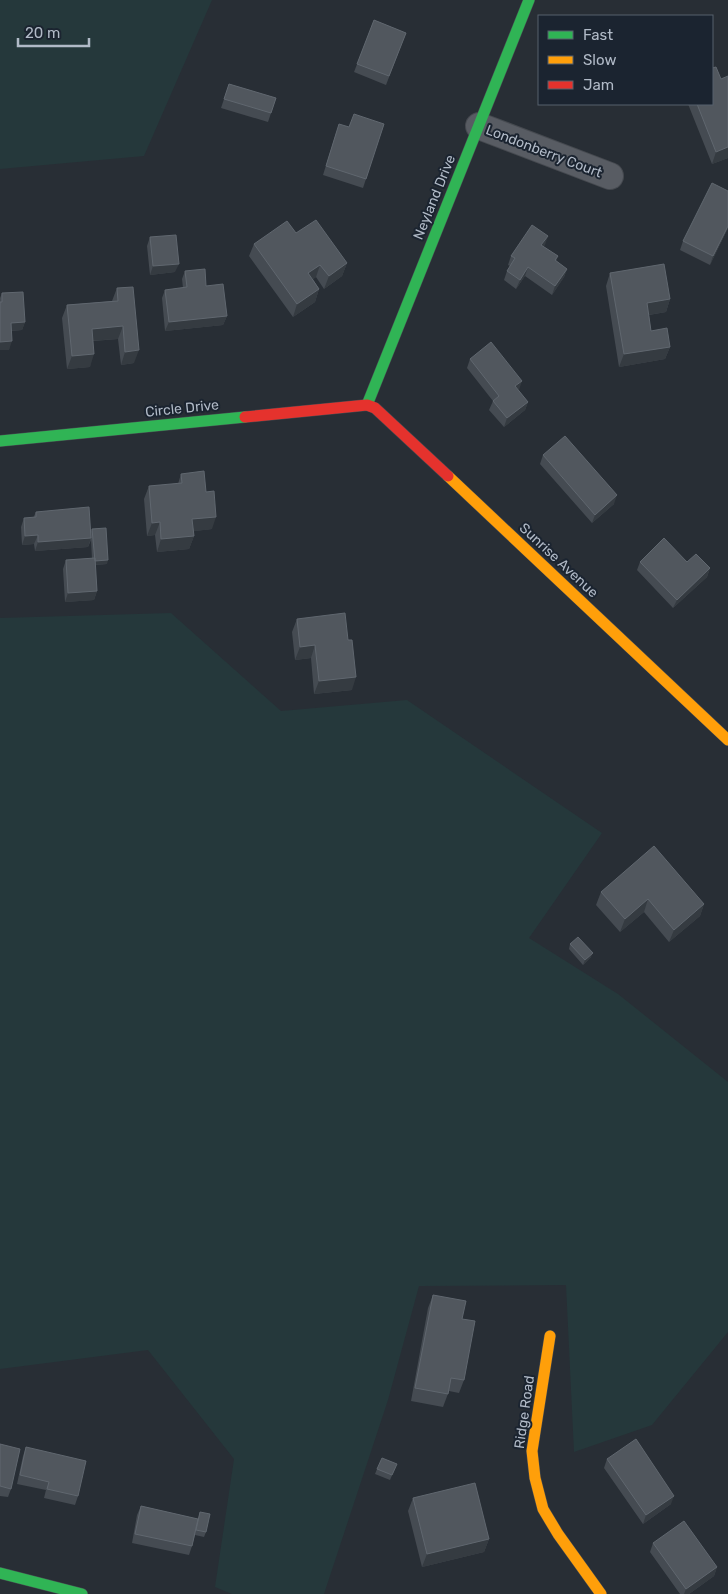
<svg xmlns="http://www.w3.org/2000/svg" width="728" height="1594" viewBox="0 0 728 1594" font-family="Rubik,sans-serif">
	<rect width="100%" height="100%" fill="#282e35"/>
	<!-- green -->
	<path fill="#25383b" d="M0,0H212L144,156L0,169Z
		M171,613L281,711L407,700L602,833L529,938L618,994L728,1082V1332L652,1425L574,1452L566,1285L419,1286L388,1400L324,1594H232L215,1587L234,1459L148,1350L0,1369V618Z"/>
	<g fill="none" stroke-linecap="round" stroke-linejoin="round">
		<!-- street casing -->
		<g stroke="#464a50" stroke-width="28">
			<path id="street" d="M479,126L610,176"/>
		</g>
		<!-- fast casing -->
		<g stroke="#464a50" stroke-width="12">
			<path id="fast" d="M367,405L529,0
				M0,441L245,417
				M0,1573L82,1594"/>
		</g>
		<!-- slow casing -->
		<g stroke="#464a50" stroke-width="12">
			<path id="slow" d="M448,476L728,740
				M550,1336L532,1451L535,1478L543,1509L558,1534L601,1594"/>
		</g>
		<!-- jam casing -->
		<g stroke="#464a50" stroke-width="12">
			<path id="jam" d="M245,417L367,405L375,408L448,476"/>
		</g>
		<!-- street -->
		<use href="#street" stroke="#585c63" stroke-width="26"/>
		<!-- fast -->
		<use href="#fast" stroke="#30b455" stroke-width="11"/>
		<!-- slow -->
		<use href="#slow" stroke="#ff9f0a" stroke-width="11"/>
		<!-- jam -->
		<use href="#jam" stroke="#e5322d" stroke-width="11"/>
	</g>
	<!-- wall -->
	<path fill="#454b52" d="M374,20L406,33L386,85L354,72Z
		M728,76V158L712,164L688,104H712L721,79Z
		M229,84L276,98L268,122L221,108Z
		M384,124L363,188L323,175L336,133L349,127Z
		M728,228L710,265L680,250L683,241Z
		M296,233L347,263L342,276L324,289L316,277L313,279L319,289L315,302L293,317L249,256L254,244Z
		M150,237L175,272L150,275L147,246Z
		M545,245L543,246L558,256L556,261L567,269L564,277L552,295L525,276L516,289L504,280L507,271L510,266L508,265L511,256Z
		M185,271L206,286L227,316L223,325L165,331L162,298L165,290L183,288L182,279Z
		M610,273L670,299L666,312L649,315L651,331L670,347L665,359L619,367L606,286Z
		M117,288L134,363L121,365L118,339L93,341L90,367L67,369L62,318L67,305L112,301Z
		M2,293L25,322L22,330L11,331L9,350H0V298Z
		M470,359L518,390L528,402L525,410L504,427L489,410L493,401L467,368Z
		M543,455L614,504L592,523L540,464Z
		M181,474L206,492L212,529L194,531V536L189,549L157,552L155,535L147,536L144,499L149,486L178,484Z
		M36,512L91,531L92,529L107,564L95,565L97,591L94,600L65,602L63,569L66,560L92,559L91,540L88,547L35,551L34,544L22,545L21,527L24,518H33Z
		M640,562L710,568L707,577L673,608L637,570Z
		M297,619L348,640L352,690L314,694L311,658L295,660L292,632Z
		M601,892L704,904L700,916L669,942L644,912L620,932L596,905Z
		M570,944L591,957L583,965L569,949Z
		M433,1295L462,1319L464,1380L459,1393L449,1391L443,1407L411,1401L428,1308Z
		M0,1444L11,1489L8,1497L0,1496Z
		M26,1447L78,1496L75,1505L44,1498L46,1490L17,1484L23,1456Z
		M607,1459L671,1504L643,1524L604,1468Z
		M397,1464L390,1480L375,1474L377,1469Z
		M413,1498L489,1539L484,1552L422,1567L408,1511Z
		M141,1506L198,1519L200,1512L206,1532L204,1537L195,1535L192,1546L189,1555L132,1543L137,1515Z
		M653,1543L717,1567L714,1576L689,1594H680L650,1552Z"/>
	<!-- shaded-wall -->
	<path fill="#353b41" d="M728,147V158L712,164L716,152Z
		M728,226V228L710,265L713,256Z
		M548,236L545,245L538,254L541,245Z
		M347,263L342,276L324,289L329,276Z
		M179,264L175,272L150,275L153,266Z
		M320,265L316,277L304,286L308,273Z
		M528,267L525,276L516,289L520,280Z
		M567,269L564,277L552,295L555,286Z
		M319,289L315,302L293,317L297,304Z
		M670,299L666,312L642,316L647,303Z
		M227,316L223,325L165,331L169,322Z
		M25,322L22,330L8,331L11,323Z
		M123,326L118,339L87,341L92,329Z
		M12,341L9,350H0V342Z
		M670,347L665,359L619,367L624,354Z
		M139,350L134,363L121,365L125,352Z
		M94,354L90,367L67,369L72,356Z
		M522,381L519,390L515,386Z
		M528,402L525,410L504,427L507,418Z
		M617,495L614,504L592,523L595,515Z
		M216,517L212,529L188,532L192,519Z
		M160,522L155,535L147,536L152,523Z
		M38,535L34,544L22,545L25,536Z
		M194,536L189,549L157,552L161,539Z
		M91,538L88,547L35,551L38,542Z
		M108,560L107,564L93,565L94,561Z
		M710,568L707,577L673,608L677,600Z
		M97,591L94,600L65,602L68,593Z
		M315,645L311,658L295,660L300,647Z
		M356,677L352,690L314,694L319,681Z
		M648,899L644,912L620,932L625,919Z
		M704,904L700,916L669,942L674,930Z
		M593,953L591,957L583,965L585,960Z
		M674,1496L671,1504L643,1524L646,1515Z
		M489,1539L484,1552L422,1567L427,1554Z
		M717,1567L714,1576L689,1594H684L686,1589Z"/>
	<!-- building -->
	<path fill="#51575e" stroke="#60676f" d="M374,20L406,33L389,76L357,64Z
		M716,67L721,79L728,76V147L716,152L697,104H712V68Z
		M229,84L276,98L271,113L224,99Z
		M354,114L384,124L366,179L326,166L339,124L349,127Z
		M712,183L728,191V226L713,256L683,241Z
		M316,220L347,263L329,276L320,265L308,273L319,289L297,304L254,244L287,221L296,233Z
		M532,225L548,236L541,245L558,256L555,260L567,269L555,286L528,267L520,280L507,271L515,258L511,256Z
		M176,235L179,264L153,266L150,237Z
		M664,264L670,299L647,303L651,331L667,328L670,347L624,354L610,273Z
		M205,269L206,286L223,284L227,316L169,322L165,290L187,287L185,271Z
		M133,287L139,350L125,352L123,326L92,329L94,354L72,356L67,305L118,301L117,288Z
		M23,292L25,322L11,323L12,341L0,342V302H2V293Z
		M491,342L522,381L515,386L528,402L507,418L493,401L499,396L470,359Z
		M565,436L617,495L595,515L543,455Z
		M204,471L206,492L214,491L216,517L192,519L194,536L161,539L160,522L152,523L149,486L182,483L181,474Z
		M89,507L91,538L38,542V535L25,536L24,518L36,517V512Z
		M106,528L108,560L95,561L92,529Z
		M664,538L687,562L696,554L710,568L677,600L640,562Z
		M95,558L97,591L68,593L66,560Z
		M345,613L348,640H352L356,677L319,681L315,645L300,647L297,619Z
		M654,846L704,904L674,930L648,899L625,919L601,892Z
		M578,937L593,953L585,960L570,944Z
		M433,1295L466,1301L462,1319L475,1321L464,1380L451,1378L448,1394L415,1388Z
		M636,1439L674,1496L646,1515L607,1459Z
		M0,1444L20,1449L11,1489L0,1486Z
		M26,1447L86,1461L78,1496L47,1489L49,1482L20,1475Z
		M382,1458L397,1464L392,1475L377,1469Z
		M475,1483L489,1539L427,1554L413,1498Z
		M141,1506L198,1519L192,1546L135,1534Z
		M200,1512L210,1514L206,1532L196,1530Z
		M684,1521L717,1567L686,1589L653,1543Z"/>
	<g text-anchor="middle" stroke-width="4" stroke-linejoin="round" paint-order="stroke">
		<!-- street labels -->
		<g font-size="14" fill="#b1bac7" stroke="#1b2430">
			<text transform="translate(544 151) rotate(21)" y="5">Londonberry Court</text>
			<text transform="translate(434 197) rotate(-68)" y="5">Neyland Drive</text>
			<text transform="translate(182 408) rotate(-6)" y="5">Circle Drive</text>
			<text transform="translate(559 560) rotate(43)" y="5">Sunrise Avenue</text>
			<text transform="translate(524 1412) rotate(-82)" y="5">Ridge Road</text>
		</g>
	</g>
	<!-- legend -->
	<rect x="538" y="15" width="175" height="90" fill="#1b2430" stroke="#57606c"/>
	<rect x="548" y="31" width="25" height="8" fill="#30b455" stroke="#57606c"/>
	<text x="583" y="40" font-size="15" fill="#b1bac7">Fast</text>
	<rect x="548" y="56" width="25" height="8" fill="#ff9f0a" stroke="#57606c"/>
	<text x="583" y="65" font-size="15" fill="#b1bac7">Slow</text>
	<rect x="548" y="81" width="25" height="8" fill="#e5322d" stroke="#57606c"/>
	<text x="583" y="90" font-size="15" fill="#b1bac7">Jam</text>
	<!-- scale -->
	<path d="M18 38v8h71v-8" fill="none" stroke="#b1bac7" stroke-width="2.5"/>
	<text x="25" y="38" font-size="15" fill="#b1bac7" stroke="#1b2430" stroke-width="4" paint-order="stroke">20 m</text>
</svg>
